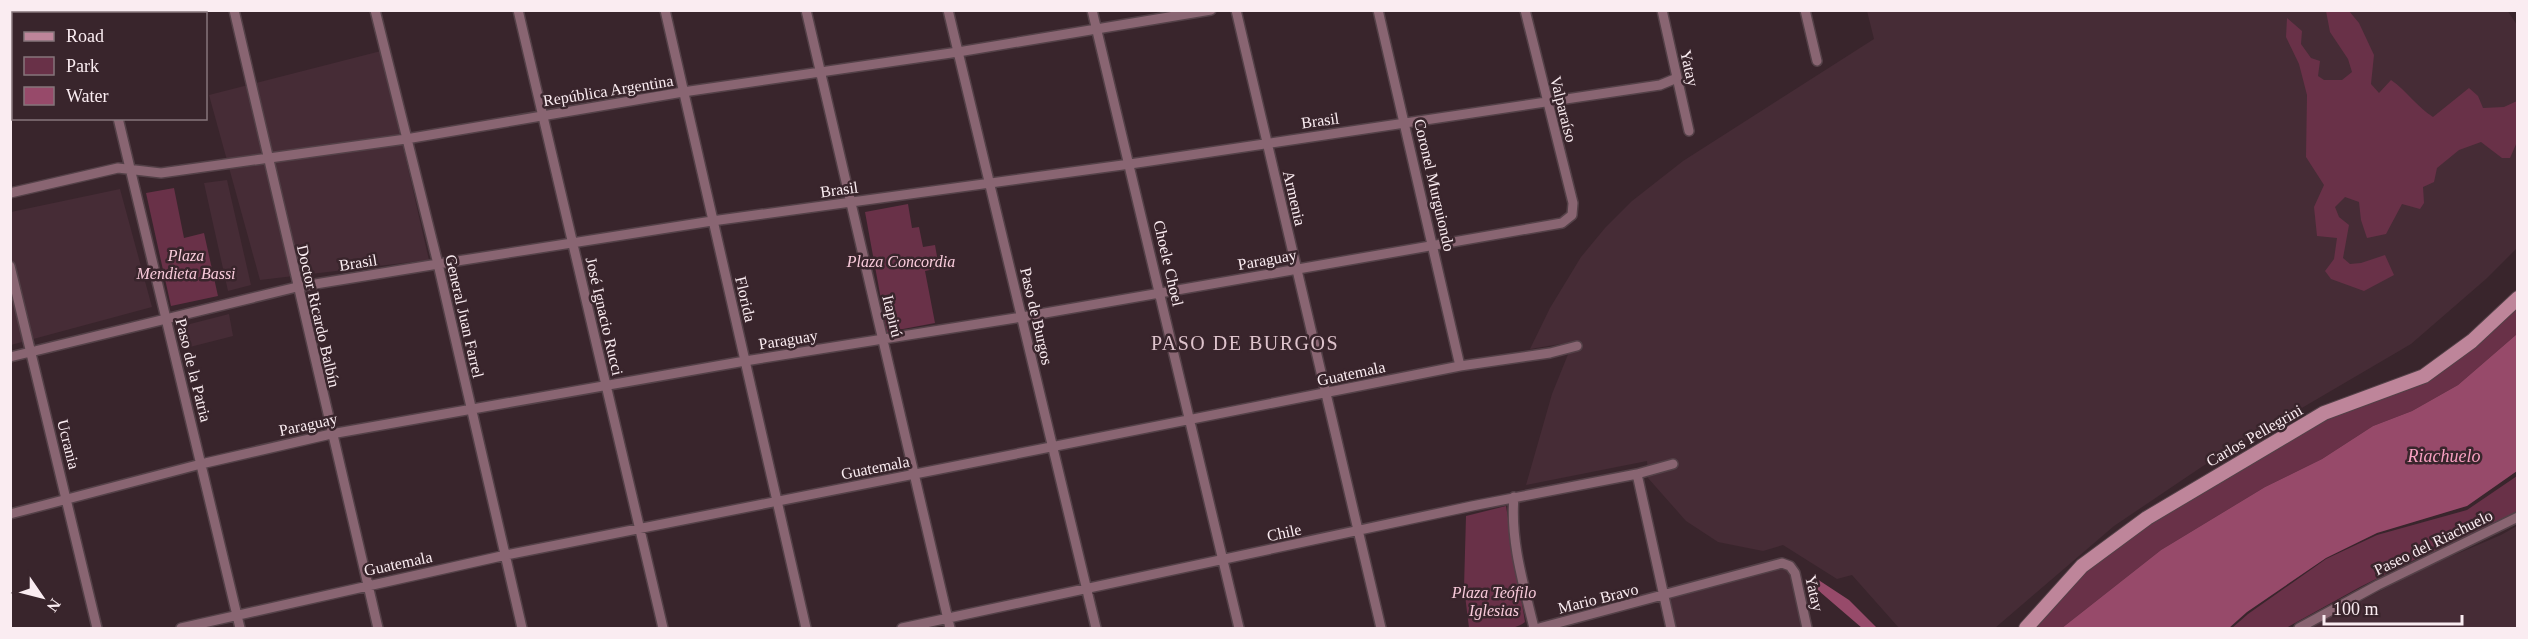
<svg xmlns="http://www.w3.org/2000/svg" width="2528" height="639" viewBox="0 0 2528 639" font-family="Georgia,serif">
	<rect width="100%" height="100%" fill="#39252c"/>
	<!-- built -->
	<path fill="#462c36" d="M2507,10L2517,25V248L2486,279L2411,344L2203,466L2114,526L1995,628H1899L1852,575L1837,579L1783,545L1763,551L1718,542L1686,521L1648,478L1647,461L1526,485L1552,394L1573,342L1530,349L1550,308L1581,257L1605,228L1632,201L1683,161L1874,39L1867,11Z
		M381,51L429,260L260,280L209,95Z
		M227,180L251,285L228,291L204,183Z
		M120,189L152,307L11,345V212Z
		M229,314L233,336L190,347L186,330L190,324Z
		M2517,526V628H2310L2424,568L2501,535Z
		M1789,563L1806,628H1672L1662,595Z"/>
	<!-- green -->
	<path fill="#693148" d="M2326,11H2349L2359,23L2374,55L2371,84L2379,93L2391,80C2407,91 2417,107 2433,117L2469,88L2478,96L2483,108L2504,107L2517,101V142L2510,158H2502L2481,142L2459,150L2437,168L2434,182L2423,187L2424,203L2420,209L2402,204L2386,234L2367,238L2361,220L2359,202L2345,197L2335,207L2339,217L2349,225L2343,258L2350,264L2361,263L2385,255L2394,275L2364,291L2331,279L2325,271L2334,259L2337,238L2317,236L2314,207L2324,185L2306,157L2307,95L2299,64L2286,37L2287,18L2302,31L2301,44L2311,58L2320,61L2318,76L2324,80H2342L2352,72L2348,59L2330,32Z
		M174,188L184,238L204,233L218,296L171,306L146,193Z
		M908,204L912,228L919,227L923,247L935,245L939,268L925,271L935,323L887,332L865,212Z
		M2517,303V334L2458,385L2412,411L2373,426L2322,459L2265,487L2161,550L2062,628H2031L2075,580L2110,548L2329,418L2426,381Z
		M2517,476V512L2480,533L2418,558L2360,587L2286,628H2232L2248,614L2326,559L2377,535L2467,510Z
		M1506,506L1525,622C1512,633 1486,628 1469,628L1464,587L1466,516Z"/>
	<!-- water -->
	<path fill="#974a6a" d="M2517,334V471L2467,506L2377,533L2326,558L2247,612L2229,628H2062L2161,550L2265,487L2322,459L2373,426L2412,411L2458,385Z
		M1817,579L1849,600L1877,628H1862L1812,585Z"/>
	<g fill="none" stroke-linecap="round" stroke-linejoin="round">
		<!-- street casing -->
		<g stroke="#544148" stroke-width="12">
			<path id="street" d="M91,10L92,14
				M234,10L378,628
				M375,10L438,264L522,628
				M518,10L663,628
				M665,10L806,628
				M806,10L950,628
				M948,10L1096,628
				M1092,10L1239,628
				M1236,10L1381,628
				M1378,10L1460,366
				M1662,10L1689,131
				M1805,10L1817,61
				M118,118L240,628
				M10,193L118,168L161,173L406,139L683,92L958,52L1211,10
				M10,266L97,628
				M10,357L297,287L438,264L712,221L1130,164L1660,85L1677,78
				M1637,474L1671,628
				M1514,497C1510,541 1524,586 1534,628
				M10,514L201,464L331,434L745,361L1022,317L1562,223L1572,215L1573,203L1525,10
				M181,628L506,555L1460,366L1550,353L1577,346
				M902,628L1472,506L1637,474L1673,464
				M1539,628L1782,563L1790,566L1795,573L1807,628
				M2299,628L2378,585L2518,517"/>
		</g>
		<!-- secondary casing -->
		<g stroke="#544148" stroke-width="16">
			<path id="secondary" d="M2026,628L2082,566L2147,518L2324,413L2424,376L2472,341L2518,298"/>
		</g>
		<!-- street -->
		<use href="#street" stroke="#896572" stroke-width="9"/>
		<!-- secondary -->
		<use href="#secondary" stroke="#be859a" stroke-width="14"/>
	</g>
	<g text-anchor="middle" stroke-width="5" stroke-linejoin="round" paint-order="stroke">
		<!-- street labels -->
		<g font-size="16" fill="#faecf1" stroke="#39252c">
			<text transform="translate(1690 68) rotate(77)" y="6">Yatay</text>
			<text transform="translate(608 90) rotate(-9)" y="6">República Argentina</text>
			<text transform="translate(1564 109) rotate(76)" y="6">Valparaíso</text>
			<text transform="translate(1320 120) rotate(-8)" y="6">Brasil</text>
			<text transform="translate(1435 185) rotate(77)" y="6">Coronel Murguiondo</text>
			<text transform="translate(839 189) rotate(-8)" y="6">Brasil</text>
			<text transform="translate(1295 198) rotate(77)" y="6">Armenia</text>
			<text transform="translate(1267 259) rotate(-10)" y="6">Paraguay</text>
			<text transform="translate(358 262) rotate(-9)" y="6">Brasil</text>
			<text transform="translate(1169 263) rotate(77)" y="6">Choele Choel</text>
			<text transform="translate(746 299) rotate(77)" y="6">Florida</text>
			<text transform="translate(319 316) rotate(77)" y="6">Doctor Ricardo Balbín</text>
			<text transform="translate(465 316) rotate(77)" y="6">General Juan Farrel</text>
			<text transform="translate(605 316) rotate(77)" y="6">José Ignacio Rucci</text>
			<text transform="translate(893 316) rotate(77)" y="6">Itapirú</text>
			<text transform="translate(1037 316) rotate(77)" y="6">Paso de Burgos</text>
			<text transform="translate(788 339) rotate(-9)" y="6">Paraguay</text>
			<text transform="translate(194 370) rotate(76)" y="6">Paso de la Patria</text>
			<text transform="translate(1351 373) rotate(-12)" y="6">Guatemala</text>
			<text transform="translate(308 424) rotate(-12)" y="6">Paraguay</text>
			<text transform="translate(2254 435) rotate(-30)" y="6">Carlos Pellegrini</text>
			<text transform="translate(69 444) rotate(76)" y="6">Ucrania</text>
			<text transform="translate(875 467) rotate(-11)" y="6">Guatemala</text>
			<text transform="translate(1284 532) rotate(-12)" y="6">Chile</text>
			<text transform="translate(2433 542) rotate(-26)" y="6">Paseo del Riachuelo</text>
			<text transform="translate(398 563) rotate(-12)" y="6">Guatemala</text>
			<text transform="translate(1815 593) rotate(77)" y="6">Yatay</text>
			<text transform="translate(1598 598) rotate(-14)" y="6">Mario Bravo</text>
		</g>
		<!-- park labels -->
		<g font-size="16" font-style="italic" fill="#f9cbdb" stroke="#39252c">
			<text x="186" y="261">Plaza<tspan x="186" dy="18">Mendieta Bassi</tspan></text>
			<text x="901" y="267">Plaza Concordia</text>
			<text x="1494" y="598">Plaza Teófilo<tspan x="1494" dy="18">Iglesias</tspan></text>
		</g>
		<!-- water labels -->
		<g font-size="18" font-style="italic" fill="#f8a0c1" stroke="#39252c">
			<text x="2444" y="462">Riachuelo</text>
		</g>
		<!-- quarter labels -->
		<g font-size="20" letter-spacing="1.5" fill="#dec3cc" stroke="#39252c">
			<text x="1245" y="350">PASO DE BURGOS</text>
		</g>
	</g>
	<!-- border -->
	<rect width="2528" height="639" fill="none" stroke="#faecf1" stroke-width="24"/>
	<!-- legend -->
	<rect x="12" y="12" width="195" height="108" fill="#39252c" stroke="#86757b" stroke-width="1.5"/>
	<rect x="24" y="32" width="30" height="9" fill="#be859a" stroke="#86757b" stroke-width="1.5"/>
	<text x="66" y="42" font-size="18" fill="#faecf1">Road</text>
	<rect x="24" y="57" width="30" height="18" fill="#693148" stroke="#86757b" stroke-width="1.5"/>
	<text x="66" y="72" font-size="18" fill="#faecf1">Park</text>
	<rect x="24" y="87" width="30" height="18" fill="#974a6a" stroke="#86757b" stroke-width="1.5"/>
	<text x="66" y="102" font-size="18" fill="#faecf1">Water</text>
	<!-- north arrow -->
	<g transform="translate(42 597) rotate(125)" stroke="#39252c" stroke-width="4.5" paint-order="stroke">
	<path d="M0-4.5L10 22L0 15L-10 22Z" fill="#faecf1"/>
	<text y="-9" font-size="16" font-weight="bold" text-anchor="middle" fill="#faecf1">N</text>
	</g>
	<!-- scale -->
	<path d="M2324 615v9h138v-9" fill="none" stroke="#faecf1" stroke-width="3"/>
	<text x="2333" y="615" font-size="18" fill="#faecf1" stroke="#39252c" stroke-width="4.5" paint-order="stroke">100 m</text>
</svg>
